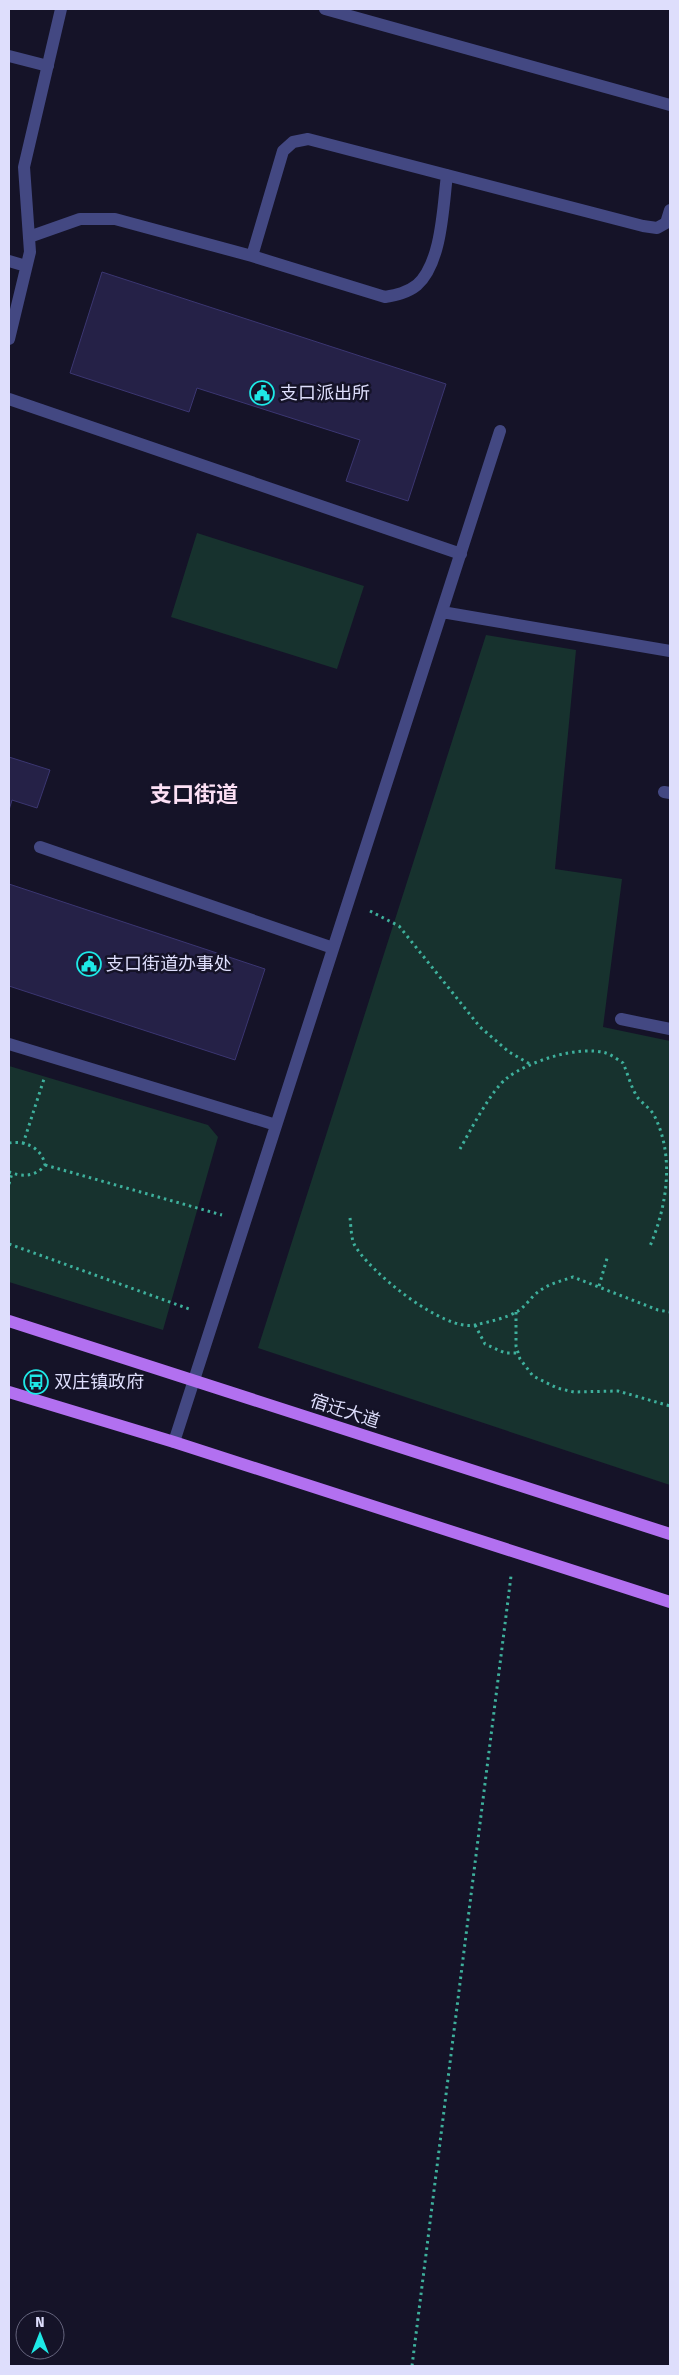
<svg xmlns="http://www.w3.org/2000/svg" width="679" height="2375" viewBox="0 0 679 2375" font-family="'Fira Sans','Noto Sans SC',sans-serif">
	<rect width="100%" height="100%" fill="#151328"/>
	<!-- green -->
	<path fill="#17322e" d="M197,533L364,586L337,669L171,617Z
		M486,635L576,650L555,869L622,879L603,1027L670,1041V1485L258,1348Z
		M9,1066L208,1125L218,1137L163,1330L9,1282Z"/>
	<!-- building -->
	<path fill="#252147" stroke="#3b3671" d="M102,272L446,384L408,501L346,481L360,440L197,388L189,412L70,373Z
		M9,757L50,770L37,808L12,800L9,810Z
		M9,884L265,969L235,1060L9,986Z"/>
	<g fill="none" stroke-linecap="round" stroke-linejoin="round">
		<!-- path -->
		<path stroke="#3eb09c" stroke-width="3" stroke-dasharray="2.5 4" stroke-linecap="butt" d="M370,911L399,926L480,1027L509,1052L530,1064
			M9,1143C25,1140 42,1148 45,1165C36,1177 22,1177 9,1172
			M23,1144L44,1079
			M460,1149C470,1131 492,1089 507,1078C529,1061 579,1045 606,1053C612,1055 618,1060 623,1063C628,1074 631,1088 638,1098C643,1104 650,1108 654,1115C675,1156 667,1206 650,1246
			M45,1165L222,1215
			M9,1184L12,1173
			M350,1218C351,1226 351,1237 354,1244C368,1271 444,1332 475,1325C488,1322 507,1318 518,1311C526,1306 531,1297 538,1292C548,1284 561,1281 573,1277L658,1310L670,1312
			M9,1244L192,1310
			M599,1286L608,1255
			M516,1312V1346L520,1359L533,1376L557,1388L574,1392L618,1391L670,1406
			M475,1325L485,1344L505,1353H518
			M412,2366L511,1576"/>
		<!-- minor -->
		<path stroke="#434882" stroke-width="12" d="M325,9L670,105
			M9,56L48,66
			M29,237L80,219H115L252,256L385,297C396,295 407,293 417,285C442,263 443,206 447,175
			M252,256L283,151L293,142L308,139L643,226L657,228L666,223L670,210
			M9,261L26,266
			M9,339L30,252L24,167L61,9
			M9,399L461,554
			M442,612L670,651
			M664,792L670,793
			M40,847L333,948
			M621,1019L670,1029
			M9,1044L276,1125
			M174,1442L500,431"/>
		<!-- major -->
		<path stroke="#b270f0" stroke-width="12" d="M9,1321L670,1534
			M9,1392L174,1442L670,1602"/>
	</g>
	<!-- icons -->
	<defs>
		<g id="civic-ring" transform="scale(1.25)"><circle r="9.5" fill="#151328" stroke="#1ee8e6" stroke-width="1.5"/><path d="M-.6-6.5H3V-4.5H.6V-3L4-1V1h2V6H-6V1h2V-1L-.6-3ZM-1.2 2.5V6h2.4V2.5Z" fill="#1ee8e6"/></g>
		<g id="bus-ring" transform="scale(1.25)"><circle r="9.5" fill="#151328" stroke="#1ee8e6" stroke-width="1.5"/><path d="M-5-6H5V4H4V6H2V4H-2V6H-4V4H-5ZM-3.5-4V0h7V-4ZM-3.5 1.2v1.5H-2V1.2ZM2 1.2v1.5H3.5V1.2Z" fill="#1ee8e6"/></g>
	</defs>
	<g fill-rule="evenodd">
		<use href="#civic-ring" x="262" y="393"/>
		<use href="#civic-ring" x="89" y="964"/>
		<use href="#bus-ring" x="36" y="1382"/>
	</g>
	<g text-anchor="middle" stroke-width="5" stroke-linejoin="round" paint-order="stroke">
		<!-- poi labels -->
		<g font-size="18" fill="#dedefc" stroke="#151328" text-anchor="start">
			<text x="280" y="399">支口派出所</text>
			<text x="106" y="970">支口街道办事处</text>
			<text x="54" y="1388">双庄镇政府</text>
		</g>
		<!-- street labels -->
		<g font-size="18" fill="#dedefc" stroke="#151328">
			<text transform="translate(345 1411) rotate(18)" y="6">宿迁大道</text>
		</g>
		<!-- district labels -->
		<g font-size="22" font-weight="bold" fill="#fce0f5" stroke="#151328">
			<text x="194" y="802">支口街道</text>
		</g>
	</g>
	<!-- border -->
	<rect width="679" height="2375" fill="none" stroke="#dedefc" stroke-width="20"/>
	<!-- north arrow -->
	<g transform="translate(40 2335)"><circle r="24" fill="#151328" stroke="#65647d"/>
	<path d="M0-4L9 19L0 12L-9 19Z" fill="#1ee8e6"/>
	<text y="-8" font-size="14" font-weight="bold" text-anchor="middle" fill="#dedefc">N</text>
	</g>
</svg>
